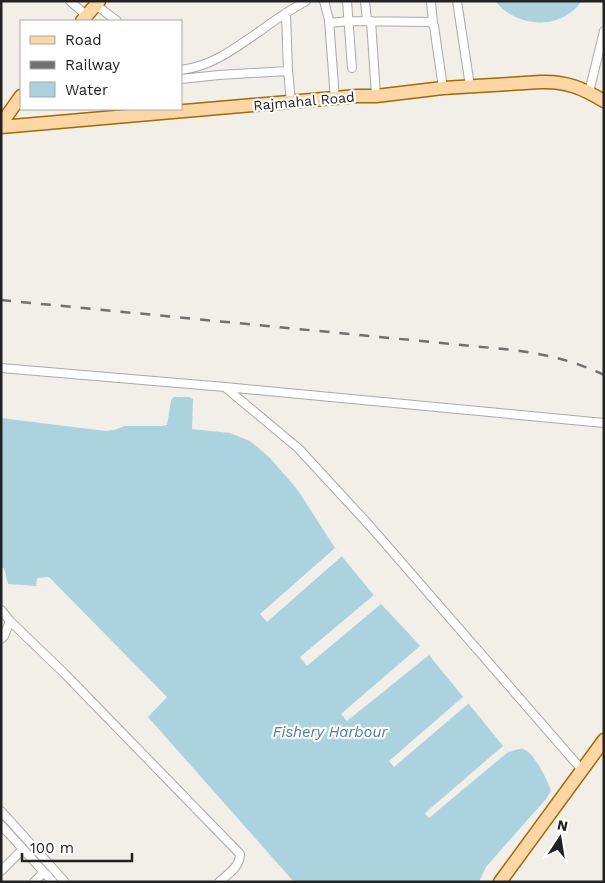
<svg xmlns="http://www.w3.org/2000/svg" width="605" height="883" viewBox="0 0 605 883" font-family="'Work Sans',sans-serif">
	<rect width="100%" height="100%" fill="#f2efe9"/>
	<!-- water -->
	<path fill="#aad3df" d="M495,1H582C578,5 575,10 570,13C546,30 513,23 495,1Z
		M173,397H189L193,399L192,429L230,433L250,441L269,457L297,489L335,548L381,604L429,655L508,752C513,752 518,748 523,749C534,752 548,781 551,791L546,799L486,867L479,882H294L148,717L167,697L49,577L37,578L36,586L8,584L4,568H1V418L106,431L114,430L125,426H162L167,425L171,401Z"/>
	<!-- pier -->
	<path fill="#f2efe9" d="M335,548L342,556L267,622L260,614Z
		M374,595L381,604L307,666L300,657Z
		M421,645L429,655L347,721L341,714Z
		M464,696L469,703L394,767L389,761Z
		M503,746L508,752L429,818L425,813Z"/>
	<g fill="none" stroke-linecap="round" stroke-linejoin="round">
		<!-- minor casing -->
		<g stroke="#a9a9a9" stroke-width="10">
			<path id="minor" d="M70,1L87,16
				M324,1L329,20L335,99
				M347,1L352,68
				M365,1L367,21
				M431,1L433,24
				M457,1L470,86
				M96,5L117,21
				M286,13L288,71L291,102
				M371,21L376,96
				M329,23L349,21L431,22L434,26L443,88
				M181,70C213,66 235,48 260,31C275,20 290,10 306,1
				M181,79L219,75L288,71
				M589,92L604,31
				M1,368L225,387L604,423
				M226,388L298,448L370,526L582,770
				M1,610L10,621L4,636L1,639
				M10,621L64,673L240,854C240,867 228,874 219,882
				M1,811L65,882
				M1,825L53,882
				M1,871L23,849
				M34,882L44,872"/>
		</g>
		<!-- primary casing -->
		<g stroke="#a06b00" stroke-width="15">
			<path id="primary" d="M82,21L99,1
				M1,124L21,96
				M1,127L357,96H376L443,88L541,82C566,81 582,88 604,101
				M500,882L604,740"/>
		</g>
		<!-- minor -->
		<use href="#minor" stroke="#fff" stroke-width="8"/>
		<!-- primary -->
		<use href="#primary" stroke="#fcd6a4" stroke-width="12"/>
		<!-- rail -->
		<path stroke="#707070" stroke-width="2.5" stroke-dasharray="10 10" stroke-linecap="butt" d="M1,300L513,350C548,355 572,360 604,375"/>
	</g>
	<g text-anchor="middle" stroke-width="4.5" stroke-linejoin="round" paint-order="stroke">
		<!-- street labels -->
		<g font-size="14" fill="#222" stroke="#fff">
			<text transform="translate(304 101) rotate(-5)" y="5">Rajmahal Road</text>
		</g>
		<!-- water labels -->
		<g font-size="15" font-style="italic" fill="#4a7aab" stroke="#fff">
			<text x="330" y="737">Fishery Harbour</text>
		</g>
	</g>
	<!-- border -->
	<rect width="605" height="883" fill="none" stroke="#222222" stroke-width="5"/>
	<!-- legend -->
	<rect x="20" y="20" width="162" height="90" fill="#ffffff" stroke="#a7a7a7"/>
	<rect x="30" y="36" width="25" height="8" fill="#fcd6a4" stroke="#a7a7a7"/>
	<text x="65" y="45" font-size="15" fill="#222222">Road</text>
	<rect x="30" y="61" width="25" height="8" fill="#707070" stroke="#a7a7a7"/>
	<text x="65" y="70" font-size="15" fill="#222222">Railway</text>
	<rect x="30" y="82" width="25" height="15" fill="#aad3df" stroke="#a7a7a7"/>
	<text x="65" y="95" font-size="15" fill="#222222">Water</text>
	<!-- north arrow -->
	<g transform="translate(560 838) rotate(12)" stroke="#ffffff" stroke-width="4" paint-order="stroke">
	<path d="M0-4L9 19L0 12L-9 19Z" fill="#222222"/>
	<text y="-8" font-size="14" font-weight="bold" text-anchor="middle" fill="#222222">N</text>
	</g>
	<!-- scale -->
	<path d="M22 853v8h110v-8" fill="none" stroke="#222222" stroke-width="2.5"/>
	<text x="30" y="853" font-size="15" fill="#222222" stroke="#ffffff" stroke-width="4" paint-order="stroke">100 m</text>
</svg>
